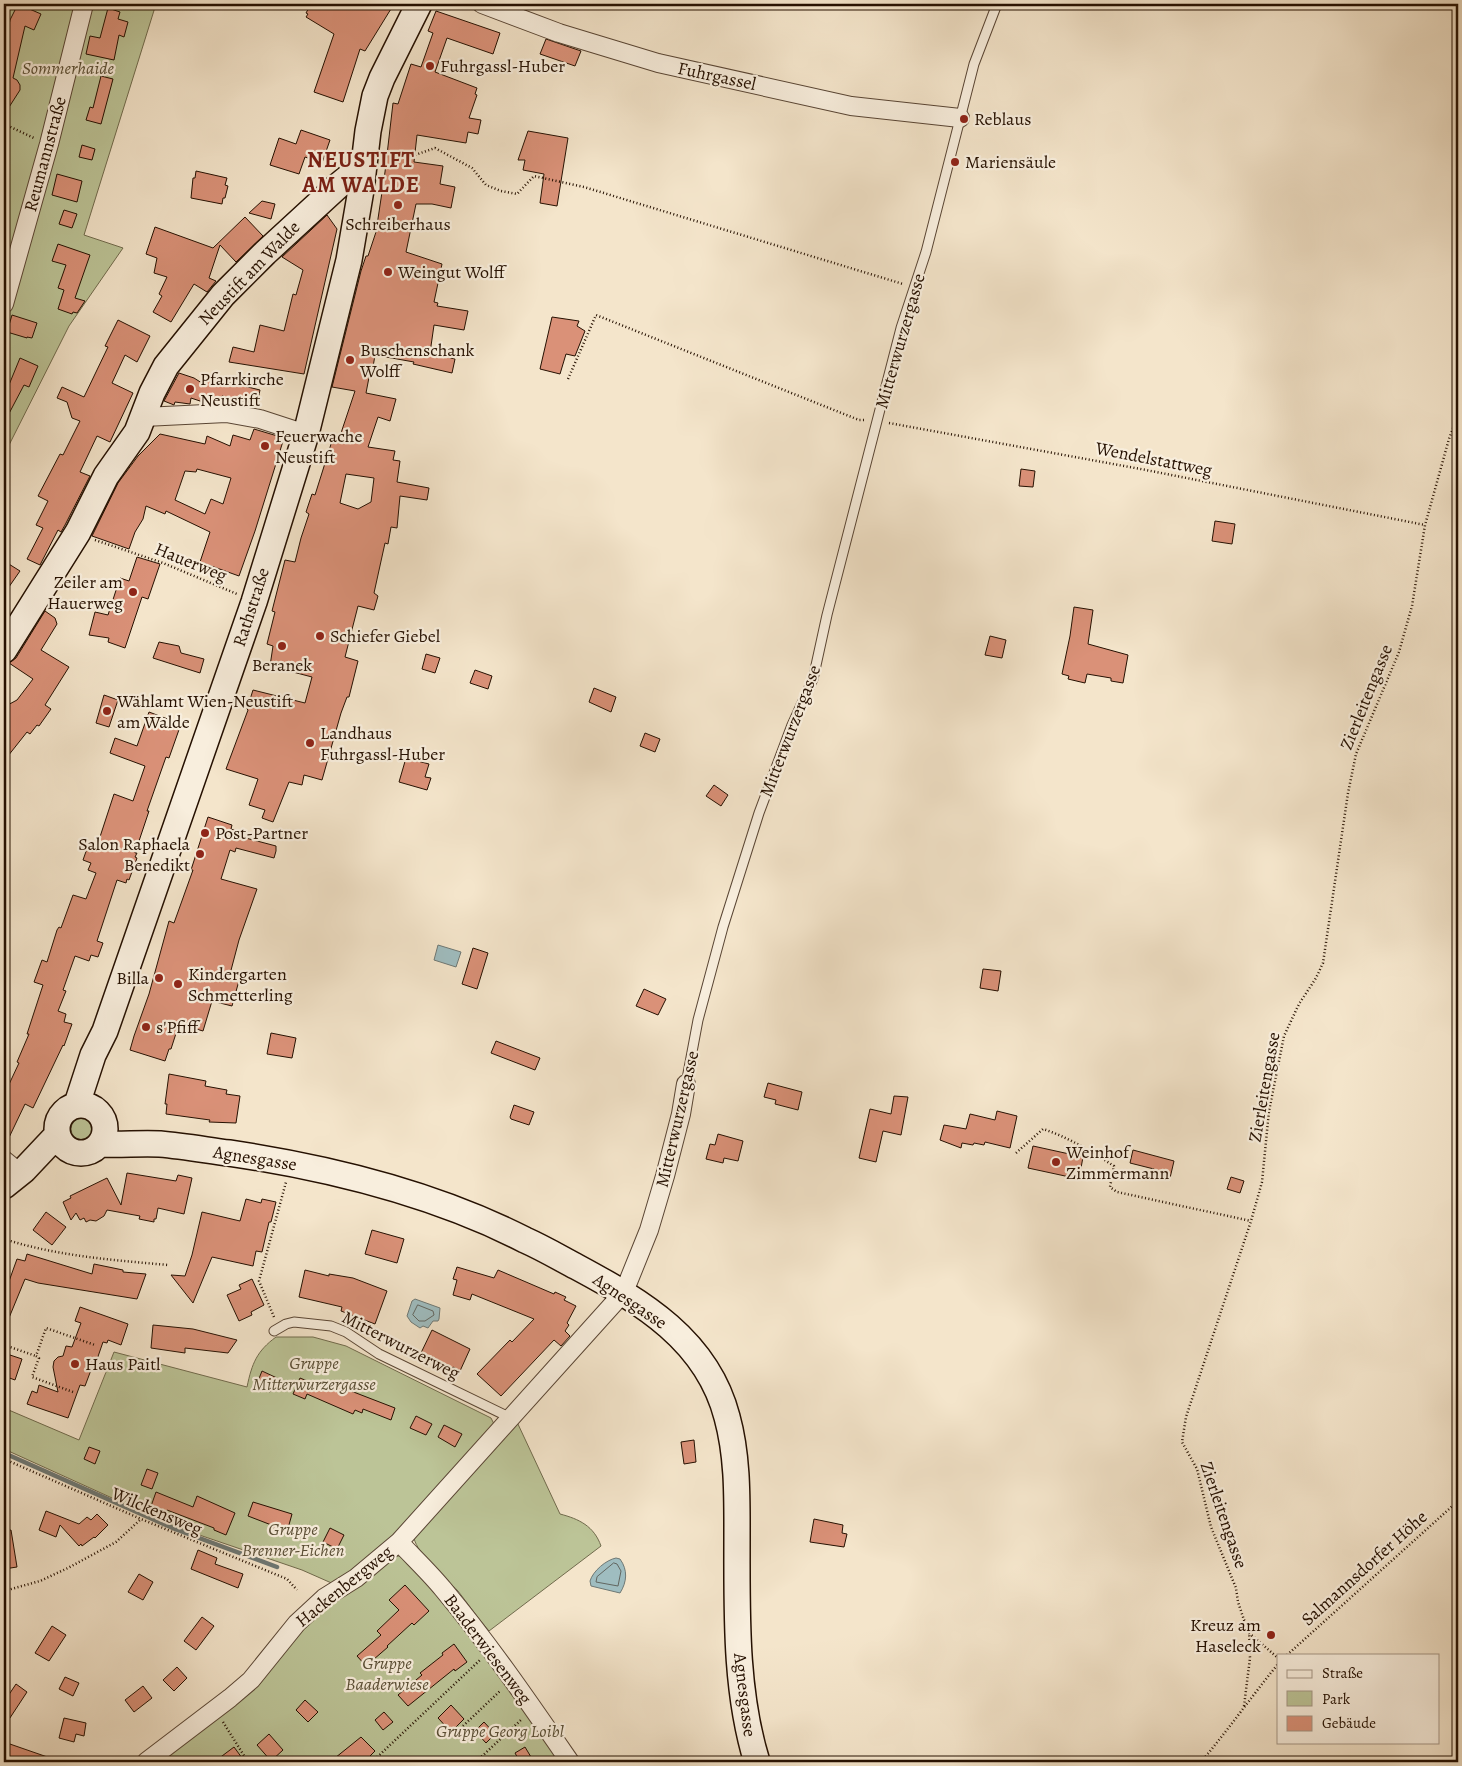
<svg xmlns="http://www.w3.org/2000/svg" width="1462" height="1766" viewBox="0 0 1462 1766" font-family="Alegreya,serif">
	<rect width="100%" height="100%" fill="#f4e5cb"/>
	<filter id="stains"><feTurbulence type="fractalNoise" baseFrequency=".004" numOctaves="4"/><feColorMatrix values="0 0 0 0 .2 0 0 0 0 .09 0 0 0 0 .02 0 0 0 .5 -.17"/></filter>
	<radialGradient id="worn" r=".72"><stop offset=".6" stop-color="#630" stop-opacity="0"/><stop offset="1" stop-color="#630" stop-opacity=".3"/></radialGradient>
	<!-- green -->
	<path fill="#bcc497" stroke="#706a4c" d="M4,4H156L84,235L123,248L69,326L4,455Z
		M71 1129a11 11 0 1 1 22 0a11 11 0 1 1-22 0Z
		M276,1337H313L346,1346L491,1418L495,1426L377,1553L336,1585L302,1570L176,1527L4,1449V1408L79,1440L114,1352L247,1387C252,1363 257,1351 276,1337Z
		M517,1422L560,1514C579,1519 594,1526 601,1546L489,1631C478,1618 468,1604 458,1591C446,1578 417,1554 414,1538Z
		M393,1556H399L406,1559L484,1651L561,1762H157L259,1685L303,1627L319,1612Z"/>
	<!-- water -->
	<path fill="#9fbdc0" stroke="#6e7874" d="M438,945L461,952L456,967L434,960Z
		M415,1299L440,1308L439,1319L438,1321H433L428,1328L423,1326L420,1328L411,1322L407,1316L412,1301Z
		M616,1558L620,1559C628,1570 627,1582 620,1593L591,1586L590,1581C593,1571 606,1560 616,1558Z"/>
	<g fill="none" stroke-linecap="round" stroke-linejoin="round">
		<!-- shore -->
		<path stroke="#626660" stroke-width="1" d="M418,1305L433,1311L434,1315L425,1321H419L413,1315Z
			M614,1563L617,1564L621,1571L618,1586L596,1582L597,1577Z"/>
		<!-- stream -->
		<path stroke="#6e7874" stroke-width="4.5" d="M4,1453L175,1529L277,1567"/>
	</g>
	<!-- building -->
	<path fill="#da9178" stroke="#251001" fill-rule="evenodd" d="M18,4L41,14L34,30L25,26L13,78L17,80L20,85V90L4,115V50L10,20Z
		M311,4H394L365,51L360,49L343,102L314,92L334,34L306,17L308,14L306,13Z
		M108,8L120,12L118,19L128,22L124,37L119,35L114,60L86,54L90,36L100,38Z
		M436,11L500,33L493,54L447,38L435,72L477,88L475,94L477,95L469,118L481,120L478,134L468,132L466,143L417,135L414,162L443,166L440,184L455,187L451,208L432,204H416L406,252L442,264L434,302L438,303L437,306L468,311L464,330L434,325L430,353L455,359L452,373L413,364L414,362L375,355L373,367H371L366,393L396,399L390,421L378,417L368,447L395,451L393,460L400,461L397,482L429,488L427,500L400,496L397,528L391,527L388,544L385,543L374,593L378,596L374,610L358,606L345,657L358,661L349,697H347L341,713L322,780L304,775L302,785L289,782L273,822L262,818L265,810L249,805L258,779L226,769L248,710L247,709L253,690L305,703L312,677L270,666L273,646L267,644L275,612L272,611L285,560L295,562L301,538L309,514L306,512L312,494L315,495L332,441L338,442L355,391L332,387L361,271L366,256H368L376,232L385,172L393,103L398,104L411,64L421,67L433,33L428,31ZM346,474L374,478L371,502L358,509L340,503Z
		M546,39L581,51L575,66L540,54Z
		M101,76L113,79L101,124L86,120L90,107L93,108Z
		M301,130L330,140L322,163L305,157L299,174L270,165L279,138L296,144Z
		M528,131L568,138L557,206L540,203L544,174L523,170L525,160H518Z
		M82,145L95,149L92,160L79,157Z
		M196,171L227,178L225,185L228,186L225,198H223L222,204L191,198L193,178H195Z
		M57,174L82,181L77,202L52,195Z
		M262,201L275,204L271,219L249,213Z
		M64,210L77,214L72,228L59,224Z
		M327,215L337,229L304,374L229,362L233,347L254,352L260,325L284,331L293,294L296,295L303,270L282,257Z
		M245,217L263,236L236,262L220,245L209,278L216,281L207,292L194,284L171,322L153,312L162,296L159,294L167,277L154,273L157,258L146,254L155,227L213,248Z
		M58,244L90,255L75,298L85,301L77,313L73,312L72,314L58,309L64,290L58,288L66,265L52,261Z
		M12,315L37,323L32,338L27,337V338L7,332Z
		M552,317L579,321L577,326L585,331L575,356L566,354L560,374L540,369Z
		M118,320L150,336L137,362L125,355L112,383L133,393L110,442L97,436L80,472L90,476L65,525L61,532L58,530L40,565L27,559L43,528L36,525L48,501L38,496L60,454L63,455L80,421L72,418L67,402L57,398L62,387L84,397L108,347L105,346Z
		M20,358L38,366L29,387L24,385L4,423V397Z
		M179,373L194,378L205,385L207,377L260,390L257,404L222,396L220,403H206L191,398L190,404L175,402L174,405L164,401Z
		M254,429L284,438L255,531L239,576L200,562L210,532L166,511L165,514L146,506L143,519L135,532L129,549L92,536L118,483L138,456L160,434L205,444L207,436L230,446L233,435L250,440ZM197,469L231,478L223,504L211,499L205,514L175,500L185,471L196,472Z
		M1021,469L1035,471L1033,487L1019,486Z
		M1215,521L1235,524L1232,544L1212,541Z
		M137,557L160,564L148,599L142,597L125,648L108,642L109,638L89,635L95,612L108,615L120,578L129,581Z
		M4,561L20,571L4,594Z
		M1074,607L1093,610L1088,644L1128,655L1123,683L1111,681V678L1087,674L1085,683L1068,679L1069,676L1062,674L1070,636Z
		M45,611L55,618L57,624L41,650L69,667L45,705L51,709L39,726L37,725L30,734L27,732L4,761V707L17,700L33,679L9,663L16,658Z
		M990,636L1006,640L1002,658L985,655Z
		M159,642L179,646L181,653L204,659L200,673L153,658Z
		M426,654L440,658L435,673L422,669Z
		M475,670L492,676L488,689L470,683Z
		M594,688L616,697L611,712L589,702Z
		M104,695L118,700L109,727L96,723Z
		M149,712L181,724L169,758L166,757L147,811H149L135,853H137L135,857L137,858L129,880L127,879L126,883L117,880L97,941L103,943L98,957L91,955L89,961L75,956L63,990L66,991L58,1011L66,1014L64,1022L72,1024L64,1046L63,1045L33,1108L25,1104L4,1148V1095L19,1063L17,1062L29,1034H27L43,985L34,982L42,960L47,962L57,930L59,927L61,928L73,895L86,899L96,873L88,870L91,863L83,860L89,843L97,846L114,794L133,801L145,766L110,753L115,738L137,746Z
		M645,733L660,739L655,752L640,746Z
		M406,758L429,764L425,777L431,778L427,790L399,782Z
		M714,785L728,795L721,806L706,796Z
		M208,817L232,825L231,829L239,832L238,836L276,846V851L274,858L236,848L235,852L230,850L221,879L257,889L239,940L230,974L240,977L232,1006L212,1001L203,1031L179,1024L171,1049H169L165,1061L130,1050L134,1036L149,994L169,921L174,923L193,870H191Z
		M473,948L488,953L477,989L462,984Z
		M983,969L1001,971L998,991L980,988Z
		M644,989L666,999L658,1015L636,1006Z
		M271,1033L296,1038L292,1058L267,1054Z
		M496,1041L540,1058L535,1070L491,1053Z
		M169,1074L206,1081L205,1086L227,1090L226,1094L240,1096L236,1123L209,1122L210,1120L166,1114L167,1104H165Z
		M768,1083L802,1092L798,1110L775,1104L776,1100L764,1097Z
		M894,1096L908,1097L901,1135L883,1131L876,1162L859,1158L870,1109L891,1114Z
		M514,1105L534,1112L529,1125L511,1119L510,1117Z
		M997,1111L1017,1116L1010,1148L985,1142L984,1145L974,1143L973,1145L962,1143L961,1148L940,1140L944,1125L966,1129L970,1114L995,1120Z
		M718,1134L743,1141L738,1161L724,1158L723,1163L706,1159L710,1144L715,1145Z
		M1033,1146L1083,1157L1079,1179L1028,1168Z
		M1133,1150L1174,1161L1170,1178L1152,1174L1154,1169L1130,1163Z
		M127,1173L176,1181L178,1175L192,1178L184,1214L158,1208L156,1219H154V1222L139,1219L140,1216L107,1210L104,1216L96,1221L90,1220L86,1222L84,1218L80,1220L76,1213L71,1220L63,1202L71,1198L70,1196L107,1178L121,1205Z
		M1231,1177L1244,1181L1240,1193L1227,1189Z
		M246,1199L261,1203L262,1199L276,1202L271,1222H269L262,1252L256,1251L253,1266L212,1257L193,1303L171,1275L185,1276L192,1255L202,1212L240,1221Z
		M46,1212L66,1227L52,1245L33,1230Z
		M372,1230L404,1239L397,1263L365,1254Z
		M27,1254L92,1274L94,1264L123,1270V1272L146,1274L137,1299L38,1283L25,1279L4,1330V1282L8,1284L17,1259L25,1261Z
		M457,1267L494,1278L498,1270L554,1294L555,1292L566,1297L564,1300L576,1306L567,1323L569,1325L565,1331L570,1336L561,1346L554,1340L501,1396L477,1374L510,1340L512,1342L534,1319L472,1294L470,1300L453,1295L457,1280L453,1279Z
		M305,1270L329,1276V1274L353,1278L387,1291L375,1324L341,1311L342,1307L299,1297Z
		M252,1279L264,1305L251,1312L252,1315L239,1321L227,1295L241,1289L239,1285Z
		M80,1307L128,1324L121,1345L108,1340L107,1343L103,1342L93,1371L91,1370L85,1386L80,1385L68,1418L27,1404L32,1391L37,1393L39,1385L58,1392L53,1367L54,1361L58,1357L63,1356L66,1346L72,1347L81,1323L75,1321Z
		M153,1325L193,1329L237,1340L228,1353L185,1348V1353L151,1348Z
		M432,1330L470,1349L460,1371L453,1367L451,1371L420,1355Z
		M4,1353L22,1359L15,1380L4,1376Z
		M262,1371L277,1378L270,1392L256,1386Z
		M300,1378L322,1387L325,1381L395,1408L391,1420L363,1409L362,1413L355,1410L353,1414L307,1394L305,1399L293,1394Z
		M416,1416L432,1424L426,1435L410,1428Z
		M444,1425L462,1434L455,1447L438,1437Z
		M694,1440L696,1462L684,1464L681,1442Z
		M89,1447L100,1451L95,1464L84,1459Z
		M147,1469L158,1473L152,1489L141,1485Z
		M156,1492L193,1507L197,1496L235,1513L226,1535L214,1530V1528L167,1510L165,1515L150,1509Z
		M253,1502L292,1514L287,1532L273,1528L274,1526L248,1516Z
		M46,1511L79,1524L87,1517L91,1520L97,1514L108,1525L95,1538L94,1537L82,1546L81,1544L79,1546L60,1525L56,1537L39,1530Z
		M814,1519L843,1525L842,1533L847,1534L844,1547L810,1542Z
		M330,1528L344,1535L337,1549L323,1542Z
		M11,1530L17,1567L4,1569V1531Z
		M198,1550L217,1558L215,1564L243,1574L238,1588L191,1569Z
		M139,1574L153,1582L143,1600L128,1592Z
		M405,1585L429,1611L414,1625L412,1623L387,1646L388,1647L366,1666L357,1656L381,1635L377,1631L399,1610L389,1600Z
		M202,1617L214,1626L196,1650L184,1641Z
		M52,1626L66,1635L49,1661L35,1653Z
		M454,1644L467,1662L455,1671L454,1669L408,1706L398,1695L422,1675L420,1673L443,1655L442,1653Z
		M177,1667L187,1678L174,1691L163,1680Z
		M65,1677L79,1683L73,1696L59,1689Z
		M16,1684L27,1692L4,1727V1702Z
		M143,1686L152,1698L134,1712L125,1700Z
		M305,1700L318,1712L308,1722L296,1710Z
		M451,1705L464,1719L451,1732L438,1718Z
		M384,1712L393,1722L383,1730L375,1720Z
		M64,1718L86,1723L84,1736L76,1734L74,1742L59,1738Z
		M484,1722L495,1734L486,1743L475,1731Z
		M269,1734L283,1750L271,1761L257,1745Z
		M361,1737L375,1751L364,1762H330Z
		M7,1743L56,1760L55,1762H22L4,1756Z
		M234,1747L245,1762H214Z
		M525,1747L534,1762H520L515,1753Z"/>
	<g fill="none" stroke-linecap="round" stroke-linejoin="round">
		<!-- lane casing -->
		<g stroke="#594534" stroke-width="11">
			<path id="lane" d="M686,1084L698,1020L723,927L759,813L792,725L813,679L827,615L901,328L926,252L974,64L997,4
				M274,1331L286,1324L294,1322L331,1326L346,1332L379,1354L511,1418"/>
		</g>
		<!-- street casing -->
		<g stroke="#594534" stroke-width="20">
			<path id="street" d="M482,4L559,33L658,63L851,106L960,118
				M4,304L49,144L84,4
				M144,417L226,413L260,419L306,434
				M4,1160L20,1173
				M399,1542C414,1558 430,1573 443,1589C489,1644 530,1704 570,1762
				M146,1762L230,1698L251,1680L297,1623L324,1598L356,1578L399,1542L624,1292L649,1230L665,1176L681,1114L686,1084"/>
		</g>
		<!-- secondary casing -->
		<g stroke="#251001" stroke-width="28">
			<path id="secondary" d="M4,650L78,532L106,476L137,432L152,393L166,366L223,295L265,253L339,185L350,176L363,172
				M77,1104L93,1055L105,1031L254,602L306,434L349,260L361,190L368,131L375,96L382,78L419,4
				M57 1129a24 24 0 1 1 48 0a24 24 0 1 1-48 0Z
				M101,1144C121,1145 140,1143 160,1144C183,1146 206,1150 229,1153C330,1168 433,1193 525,1240C543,1248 560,1258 577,1267C642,1302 707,1340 727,1417C738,1457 737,1499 737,1539C737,1613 735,1691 757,1762
				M4,1186L24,1170L57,1135"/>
		</g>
		<!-- path -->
		<path stroke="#251001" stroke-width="2.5" stroke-dasharray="1 2.5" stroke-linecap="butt" d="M4,124L34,138
			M415,155L435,148L472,168L486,185L501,191L517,194L534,176L584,187L903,284
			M568,379L596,315L859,420H866
			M889,423L1146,470L1425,525
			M95,540L163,563L237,594
			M1016,1153L1043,1129C1068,1137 1092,1152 1114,1166L1110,1187L1117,1192L1251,1221
			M4,1239C57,1256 112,1260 168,1265
			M274,1317L259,1281L286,1182
			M4,1345L36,1356
			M73,1392L32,1377L39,1358L36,1356L46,1328L95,1345
			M4,1459L141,1519L287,1579L297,1590
			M4,1591L40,1581L68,1568L116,1542L141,1519
			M1249,1633L1278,1658
			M1287,1655L1458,1501
			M1244,1706L1250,1658L1249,1625L1244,1620L1238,1602L1236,1588L1211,1527L1197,1469L1182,1442L1186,1417L1251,1221L1262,1182L1269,1111L1284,1036L1299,1004L1316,978L1323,963L1348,793L1356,754L1399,652L1412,606L1425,525L1449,439L1458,415
			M223,1722L248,1762
			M463,1726L500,1691
			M479,1759L522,1719
			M372,1762L480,1660
			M1201,1762C1228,1730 1252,1696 1278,1664"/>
		<!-- lane -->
		<use href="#lane" stroke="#f8eedd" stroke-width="9"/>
		<!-- street -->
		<use href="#street" stroke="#f8eedd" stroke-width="18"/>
		<!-- secondary -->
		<use href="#secondary" stroke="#f8eedd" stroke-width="25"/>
	</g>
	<!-- markers -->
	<g fill="#8f2418" stroke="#f8eedd" stroke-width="2">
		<circle cx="430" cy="66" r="5"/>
		<circle cx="964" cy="119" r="5"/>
		<circle cx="955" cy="162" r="5"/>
		<circle cx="398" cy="205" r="5"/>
		<circle cx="388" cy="272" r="5"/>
		<circle cx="350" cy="360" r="5"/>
		<circle cx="190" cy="389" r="5"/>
		<circle cx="265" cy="446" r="5"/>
		<circle cx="133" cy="592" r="5"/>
		<circle cx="320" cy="636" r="5"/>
		<circle cx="282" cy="646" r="5"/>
		<circle cx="107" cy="711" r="5"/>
		<circle cx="310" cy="743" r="5"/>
		<circle cx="205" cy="833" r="5"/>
		<circle cx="200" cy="854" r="5"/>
		<circle cx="159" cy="978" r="5"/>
		<circle cx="178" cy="984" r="5"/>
		<circle cx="146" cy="1027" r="5"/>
		<circle cx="1056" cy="1162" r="5"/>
		<circle cx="75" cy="1364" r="5"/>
		<circle cx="1271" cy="1635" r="5"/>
	</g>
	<g text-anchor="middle" stroke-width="4.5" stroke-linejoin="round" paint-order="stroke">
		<!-- poi labels -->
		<g font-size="18" fill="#251001" stroke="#f8eedd" text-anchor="start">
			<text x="440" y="72">Fuhrgassl-Huber</text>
			<text x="974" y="125">Reblaus</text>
			<text x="965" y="168">Mariensäule</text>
			<text x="398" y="230" text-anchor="middle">Schreiberhaus</text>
			<text x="398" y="278">Weingut Wolff</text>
			<text x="360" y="356">Buschenschank<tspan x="360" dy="21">Wolff</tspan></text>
			<text x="200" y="385">Pfarrkirche<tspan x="200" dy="21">Neustift</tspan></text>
			<text x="275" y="442">Feuerwache<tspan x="275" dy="21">Neustift</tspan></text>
			<text x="123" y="588" text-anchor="end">Zeiler am<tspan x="123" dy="21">Hauerweg</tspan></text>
			<text x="330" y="642">Schiefer Giebel</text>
			<text x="282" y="671" text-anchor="middle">Beranek</text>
			<text x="117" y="707">Wählamt Wien-Neustift<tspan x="117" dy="21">am Walde</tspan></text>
			<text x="320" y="739">Landhaus<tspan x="320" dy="21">Fuhrgassl-Huber</tspan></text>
			<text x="215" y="839">Post-Partner</text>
			<text x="190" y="850" text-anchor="end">Salon Raphaela<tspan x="190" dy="21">Benedikt</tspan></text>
			<text x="188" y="980">Kindergarten<tspan x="188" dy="21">Schmetterling</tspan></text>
			<text x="149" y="984" text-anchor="end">Billa</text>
			<text x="156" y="1033">s'Pfiff</text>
			<text x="1066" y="1158">Weinhof<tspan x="1066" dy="21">Zimmermann</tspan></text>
			<text x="85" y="1370">Haus Paitl</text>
			<text x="1261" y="1631" text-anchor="end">Kreuz am<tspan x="1261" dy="21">Haseleck</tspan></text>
		</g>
		<!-- park labels -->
		<g font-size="18" font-style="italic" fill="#5a4f36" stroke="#f8eedd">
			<text x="68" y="74">Sommerhaide</text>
			<text x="314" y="1369">Gruppe<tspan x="314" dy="21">Mitterwurzergasse</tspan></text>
			<text x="293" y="1535">Gruppe<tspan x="293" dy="21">Brenner-Eichen</tspan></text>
			<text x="387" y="1669">Gruppe<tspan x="387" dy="21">Baaderwiese</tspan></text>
			<text x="500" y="1737">Gruppe Georg Loibl</text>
		</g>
		<!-- street labels -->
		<g font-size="18" fill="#251001" stroke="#f8eedd">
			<text transform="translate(717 76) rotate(12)" y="6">Fuhrgassel</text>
			<text transform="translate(45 154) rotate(-75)" y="6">Reumannstraße</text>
			<text transform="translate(249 273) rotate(-46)" y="6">Neustift am Walde</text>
			<text transform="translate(900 341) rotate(-74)" y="6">Mitterwurzergasse</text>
			<text transform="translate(1154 459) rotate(11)" y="6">Wendelstattweg</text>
			<text transform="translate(191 562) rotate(22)" y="6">Hauerweg</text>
			<text transform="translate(251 607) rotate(-72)" y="6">Rathstraße</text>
			<text transform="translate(1366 697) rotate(-68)" y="6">Zierleitengasse</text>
			<text transform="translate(790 731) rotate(-69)" y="6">Mitterwurzergasse</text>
			<text transform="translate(1264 1087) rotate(-80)" y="6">Zierleitengasse</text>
			<text transform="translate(677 1119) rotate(-77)" y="6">Mitterwurzergasse</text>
			<text transform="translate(255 1158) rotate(9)" y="6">Agnesgasse</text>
			<text transform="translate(630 1301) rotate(34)" y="6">Agnesgasse</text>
			<text transform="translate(401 1345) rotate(27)" y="6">Mitterwurzerweg</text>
			<text transform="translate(157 1511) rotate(23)" y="6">Wilckensweg</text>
			<text transform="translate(1224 1515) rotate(71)" y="6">Zierleitengasse</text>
			<text transform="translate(1364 1568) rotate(-42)" y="6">Salmannsdorfer Höhe</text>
			<text transform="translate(344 1586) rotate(-39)" y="6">Hackenbergweg</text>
			<text transform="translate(488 1649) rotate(53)" y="6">Baaderwiesenweg</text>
			<text transform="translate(745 1695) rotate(83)" y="6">Agnesgasse</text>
		</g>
		<!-- district labels -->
		<g font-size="22" font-weight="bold" letter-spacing="1" fill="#7a1f14" stroke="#f8eedd">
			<text x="361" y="167">NEUSTIFT<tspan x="361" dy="25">AM WALDE</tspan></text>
		</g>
	</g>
	<!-- margin -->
	<rect width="1462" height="1766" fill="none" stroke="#f4e5cb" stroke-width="20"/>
	<rect x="5" y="5" width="1452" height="1756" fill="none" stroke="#251001" stroke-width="2.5"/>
	<rect x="10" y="10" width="1442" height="1746" fill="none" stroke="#251001"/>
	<!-- legend -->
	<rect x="1277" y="1654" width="162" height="90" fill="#f8eedd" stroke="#a49585"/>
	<rect x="1287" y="1670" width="25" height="8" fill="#f8eedd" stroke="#a49585"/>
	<text x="1322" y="1678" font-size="15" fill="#251001">Straße</text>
	<rect x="1287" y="1691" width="25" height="15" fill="#bcc497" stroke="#a49585"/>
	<text x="1322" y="1704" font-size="15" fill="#251001">Park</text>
	<rect x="1287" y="1716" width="25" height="15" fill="#da9178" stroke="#a49585"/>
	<text x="1322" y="1728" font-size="15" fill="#251001">Gebäude</text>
	<rect width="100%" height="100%" filter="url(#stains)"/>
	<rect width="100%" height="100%" fill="url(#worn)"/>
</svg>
